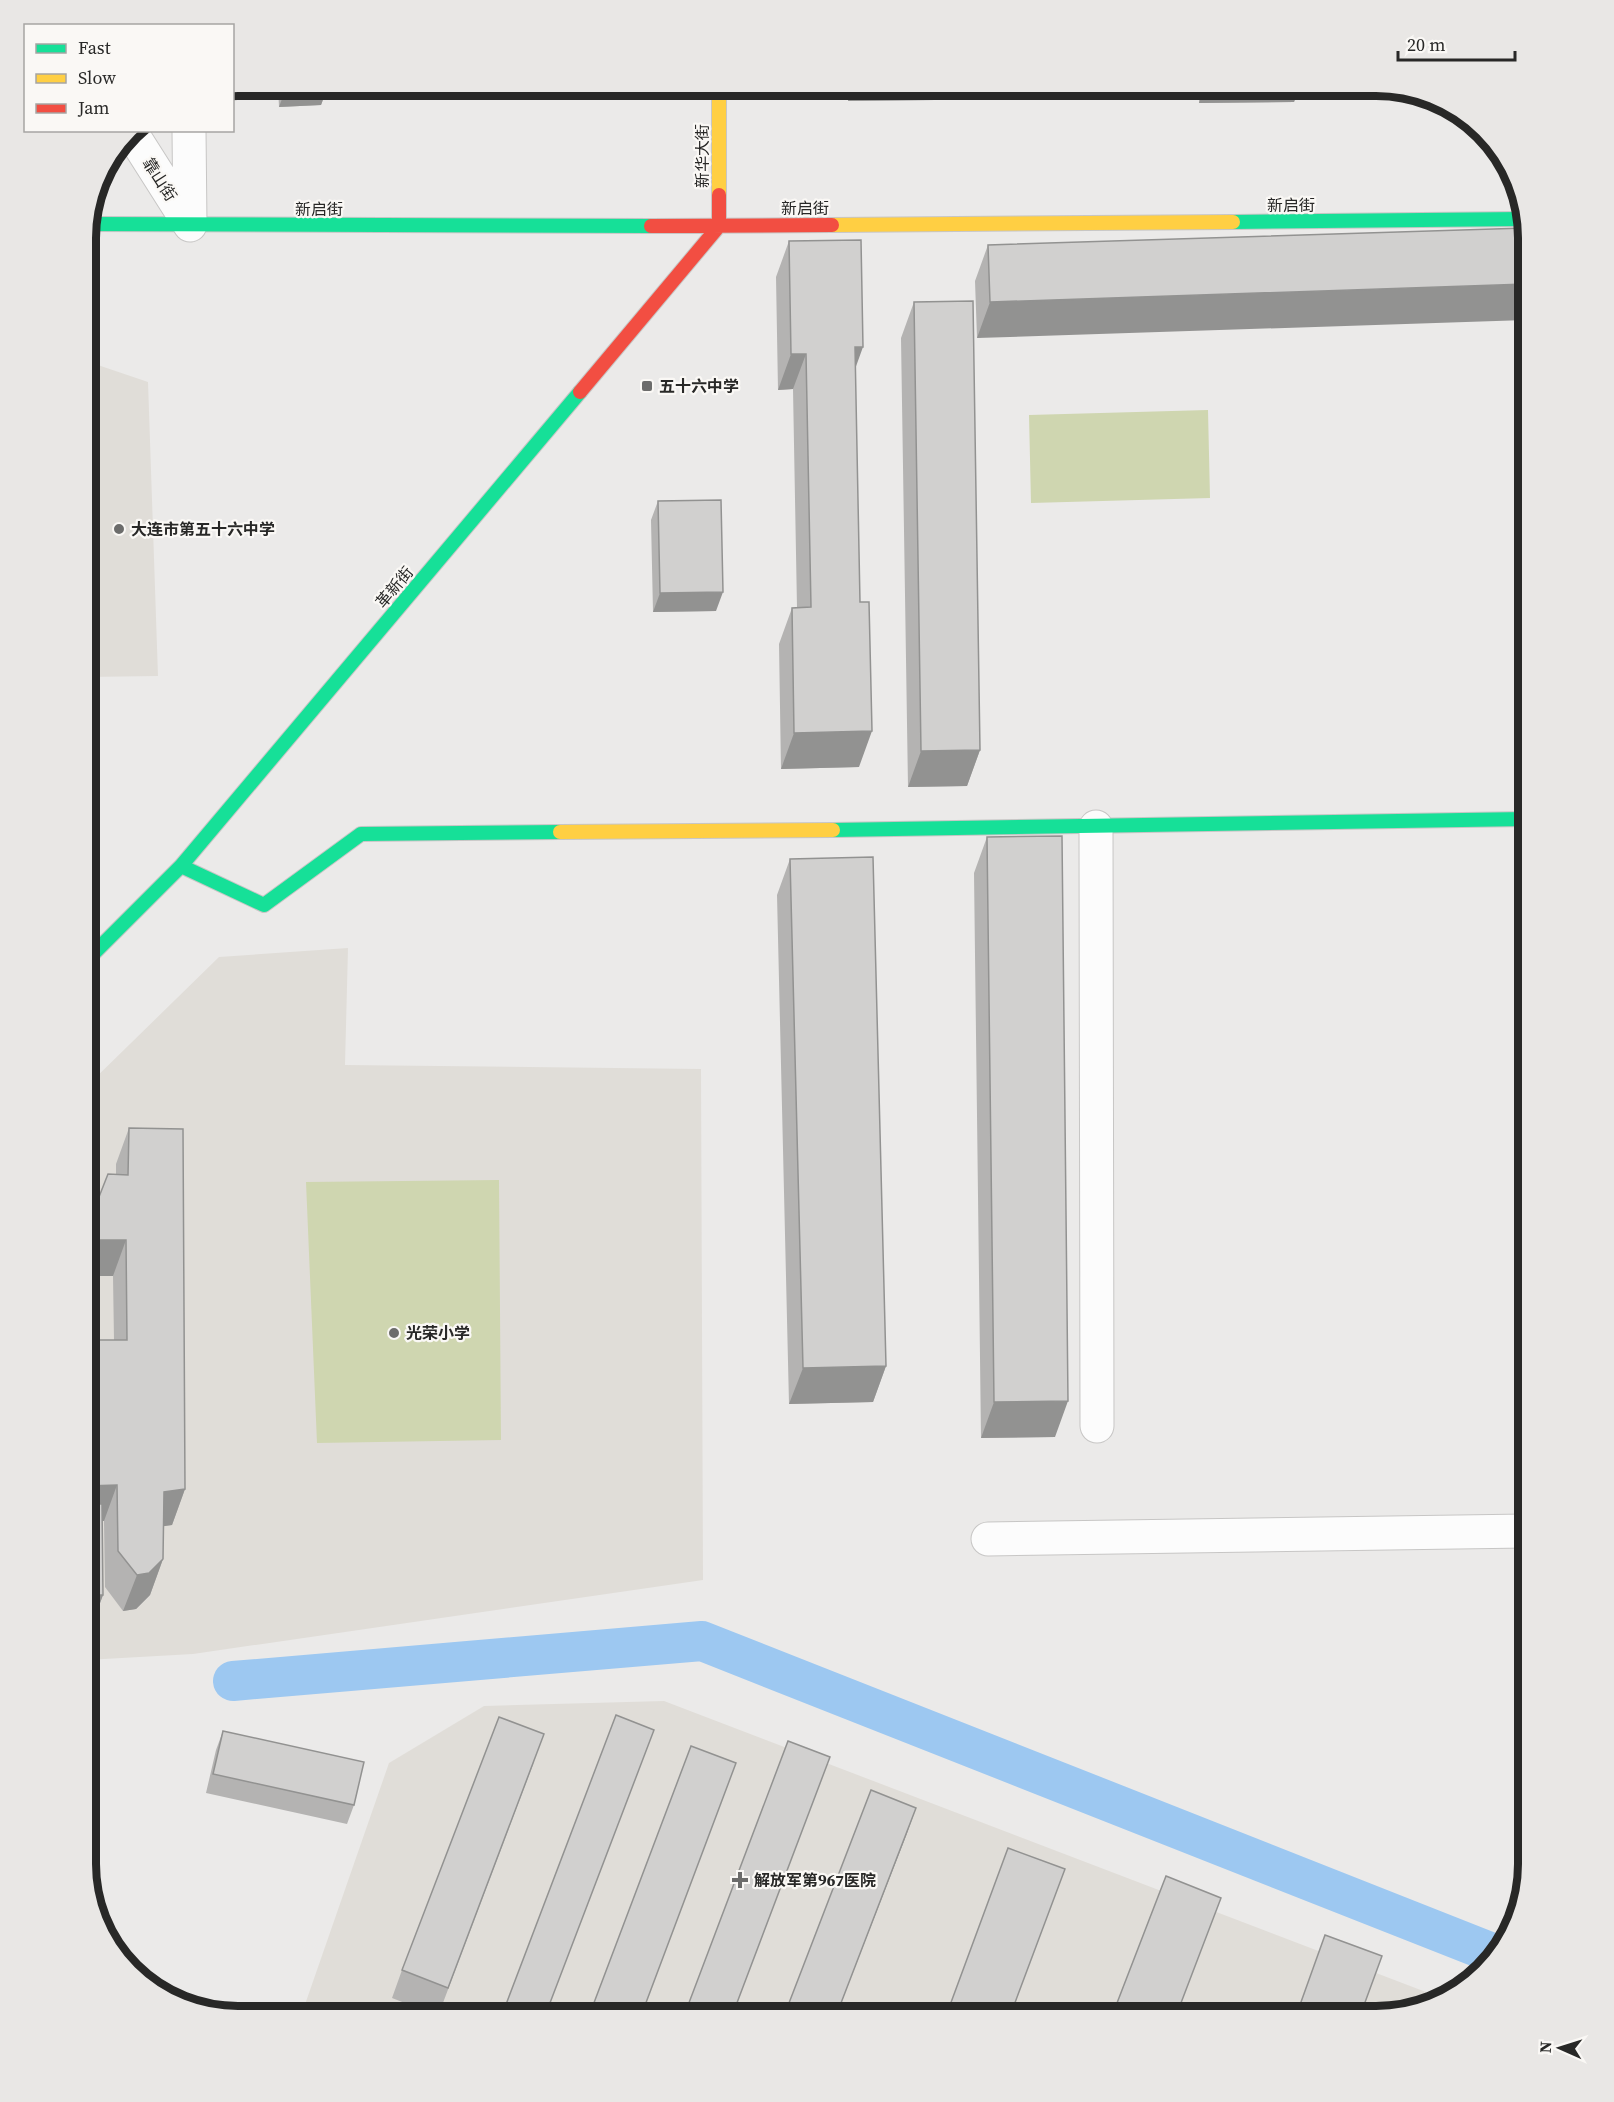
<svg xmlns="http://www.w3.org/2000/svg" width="1614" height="2102" viewBox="0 0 1614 2102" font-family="'Source Serif 4','Noto Sans SC',serif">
	<rect width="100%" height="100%" fill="#ebeae9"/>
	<!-- built -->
	<path fill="#e0ddd8" d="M86,361L148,382L158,676L86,677Z
		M348,948L345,1065L701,1069L703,1580L193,1654L86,1660V1087L219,957Z
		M664,1701L1439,1997L1376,2016H301L389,1763L484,1706Z"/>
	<!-- green -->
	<path fill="#cfd6b0" d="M1208,410L1210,498L1031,503L1029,415Z
		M499,1180L501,1440L317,1443L306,1182Z"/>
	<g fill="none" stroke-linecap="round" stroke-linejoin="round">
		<!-- canal -->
		<path stroke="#9dc8f1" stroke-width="40" d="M233,1681L702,1641L1495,1954"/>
		<!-- street casing -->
		<g stroke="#c7c6c5" stroke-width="35">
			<path id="street" d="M189,130L190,225
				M131,132L190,225
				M1096,827L1097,1426
				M988,1539L1528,1531"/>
		</g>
		<!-- fast casing -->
		<g stroke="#c7c6c5" stroke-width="16">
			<path id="fast" d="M1233,222L1523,219
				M87,224L651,226
				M833,830L1528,819
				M181,866L264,905L361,834L560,832
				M86,961L181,866L580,392"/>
		</g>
		<!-- slow casing -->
		<g stroke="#c7c6c5" stroke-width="16">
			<path id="slow" d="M719,86V195
				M832,225L1233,222
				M560,832L833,830"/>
		</g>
		<!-- jam casing -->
		<g stroke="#c7c6c5" stroke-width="16">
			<path id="jam" d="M651,226L832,225
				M580,392L719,226V195"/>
		</g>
		<!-- street -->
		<use href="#street" stroke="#fcfcfc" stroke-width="33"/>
		<!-- fast -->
		<use href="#fast" stroke="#16e098" stroke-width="14"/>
		<!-- slow -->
		<use href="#slow" stroke="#ffcf43" stroke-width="14"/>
		<!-- jam -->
		<use href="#jam" stroke="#f24e42" stroke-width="14"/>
	</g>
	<!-- wall -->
	<path fill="#b4b3b2" d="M278,86H328L321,105L279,107Z
		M388,86H430L426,97L388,98Z
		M848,86H940L935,100L848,101Z
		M1199,86H1300L1294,102L1199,103Z
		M1368,86H1385L1368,98Z
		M1525,228L977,338L975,281L988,245Z
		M789,241L855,369L859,767L781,769L779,644L792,608H797L793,389L778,390L776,277Z
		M914,302L980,750L967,786L908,787L901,338Z
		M658,501L716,611L653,612L651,520Z
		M987,837L1055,1437L981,1438L974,873Z
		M790,859L886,1366L873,1402L789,1404L777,895Z
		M129,1128L185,1489L172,1525L163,1526V1559L150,1595L136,1609L123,1611L105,1587L104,1521H102L103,1595L93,1622H86V1344L87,1340H114L113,1276H86V1233L108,1174L116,1175V1164Z
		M223,1731L354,1805L347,1824L206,1793L216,1750Z
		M534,1762L438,2016L392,1998L402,1970Z"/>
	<!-- shaded-wall -->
	<path fill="#929291" d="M328,86L321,105L279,107L286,88Z
		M393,86H430L426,97L388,98Z
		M578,86H628L627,89L577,90Z
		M854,86H940L935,100L848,101Z
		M1022,86H1113L1021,88Z
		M1205,86H1300L1294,102L1199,103Z
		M1372,86H1385L1424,97L1368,98Z
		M1528,284V320L977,338L990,302Z
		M855,347H863L850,383Z
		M791,354H806L793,389L778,390Z
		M723,592L716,611L653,612L660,593Z
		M872,731L859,767L781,769L794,733Z
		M980,750L967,786L908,787L921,751Z
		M97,1240H126L113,1276H86V1272Z
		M886,1366L873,1402L789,1404L803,1368Z
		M1068,1401L1055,1437L981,1438L994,1402Z
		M117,1485L104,1521H86V1486Z
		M185,1489L172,1525L151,1528L164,1492Z
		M163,1559L150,1595L136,1609L123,1611L137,1575Z
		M86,1595H103L93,1622H86Z
		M916,1808L906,1836L836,2016Z"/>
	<!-- building -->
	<path fill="#d1d0cf" stroke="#929291" stroke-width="1.5" d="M286,86H328L286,88Z
		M1525,228L1528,238V284L990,302L988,245Z
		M861,240L863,347H855L860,602H869L872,731L794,733L792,608L811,607L806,354H791L789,241Z
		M973,301L980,750L921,751L914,302Z
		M721,500L723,592L660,593L658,501Z
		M1062,836L1068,1401L994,1402L987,837Z
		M873,857L886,1366L803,1368L790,859Z
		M129,1128L183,1129L185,1489L164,1492L163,1559L149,1573L137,1575L118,1551L117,1485L86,1486V1430H88L87,1340H127L126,1240H97V1202L108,1174L128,1175Z
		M86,1504H102L103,1595H86Z
		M616,1715L654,1730L545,2016H505L502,2015Z
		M499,1717L544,1734L448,1988L402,1970Z
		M223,1731L364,1762L354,1805L213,1774Z
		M788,1741L830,1757L732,2016H684Z
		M691,1746L736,1763L641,2016H589Z
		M871,1790L916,1808L836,2016H784Z
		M1008,1848L1065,1869L1010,2016H946Z
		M1166,1876L1221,1898L1176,2016H1112Z
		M1325,1935L1382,1956L1360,2016H1296Z"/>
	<!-- markers -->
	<g fill="#6c6c6b" stroke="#faf8f5" stroke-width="2">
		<rect x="641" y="380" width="12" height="12" rx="3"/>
		<circle cx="119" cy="529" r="6"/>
		<circle cx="394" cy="1333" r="6"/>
		<path d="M737 1871h6v6h6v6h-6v6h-6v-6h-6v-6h6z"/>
	</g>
	<g text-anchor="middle" stroke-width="4.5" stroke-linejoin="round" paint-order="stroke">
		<!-- street labels -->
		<g font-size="16" fill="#282827" stroke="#faf8f5">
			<text transform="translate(702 156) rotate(-90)" y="6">新华大街</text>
			<text transform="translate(160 179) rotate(57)" y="6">靠山街</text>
			<text x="1291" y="211">新启街</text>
			<text x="805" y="214">新启街</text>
			<text x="319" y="215">新启街</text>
			<text transform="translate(394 587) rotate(-50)" y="6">革新街</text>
		</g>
		<!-- poi labels -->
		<g font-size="16" font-weight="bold" fill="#282827" stroke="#faf8f5" text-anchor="start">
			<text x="659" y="392">五十六中学</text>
			<text x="131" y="535">大连市第五十六中学</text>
			<text x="406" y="1339">光荣小学</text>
			<text x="754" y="1886">解放军第967医院</text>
		</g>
	</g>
	<!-- crop -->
	<path d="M0 0H1614V2102H0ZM238 96H1376A142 142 0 0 1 1518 238V1864A142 142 0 0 1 1376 2006H238A142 142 0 0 1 96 1864V238A142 142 0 0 1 238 96Z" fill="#e9e7e5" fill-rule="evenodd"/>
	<path fill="none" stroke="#282827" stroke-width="8" d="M238 96H1376A142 142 0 0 1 1518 238V1864A142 142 0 0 1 1376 2006H238A142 142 0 0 1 96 1864V238A142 142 0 0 1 238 96Z"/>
	<!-- legend -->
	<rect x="24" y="24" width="210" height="108" fill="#faf8f5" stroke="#a6a5a3" stroke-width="1.5"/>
	<rect x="36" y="44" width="30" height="9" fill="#16e098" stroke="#a6a5a3" stroke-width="1.5"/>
	<text x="78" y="54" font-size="18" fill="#282827">Fast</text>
	<rect x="36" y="74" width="30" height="9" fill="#ffcf43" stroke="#a6a5a3" stroke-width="1.5"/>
	<text x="78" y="84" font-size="18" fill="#282827">Slow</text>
	<rect x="36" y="104" width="30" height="9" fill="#f24e42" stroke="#a6a5a3" stroke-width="1.5"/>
	<text x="78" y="114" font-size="18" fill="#282827">Jam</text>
	<!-- north arrow -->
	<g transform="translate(1560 2048) rotate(273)" stroke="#faf8f5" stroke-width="4.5" paint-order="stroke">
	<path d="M0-4.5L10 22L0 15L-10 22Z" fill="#282827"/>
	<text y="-9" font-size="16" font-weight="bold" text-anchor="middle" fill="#282827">N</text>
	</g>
	<!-- scale -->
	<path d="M1398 51v9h117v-9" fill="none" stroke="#282827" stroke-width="3"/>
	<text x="1407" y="51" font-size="18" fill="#282827" stroke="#faf8f5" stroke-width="4.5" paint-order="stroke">20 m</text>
</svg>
